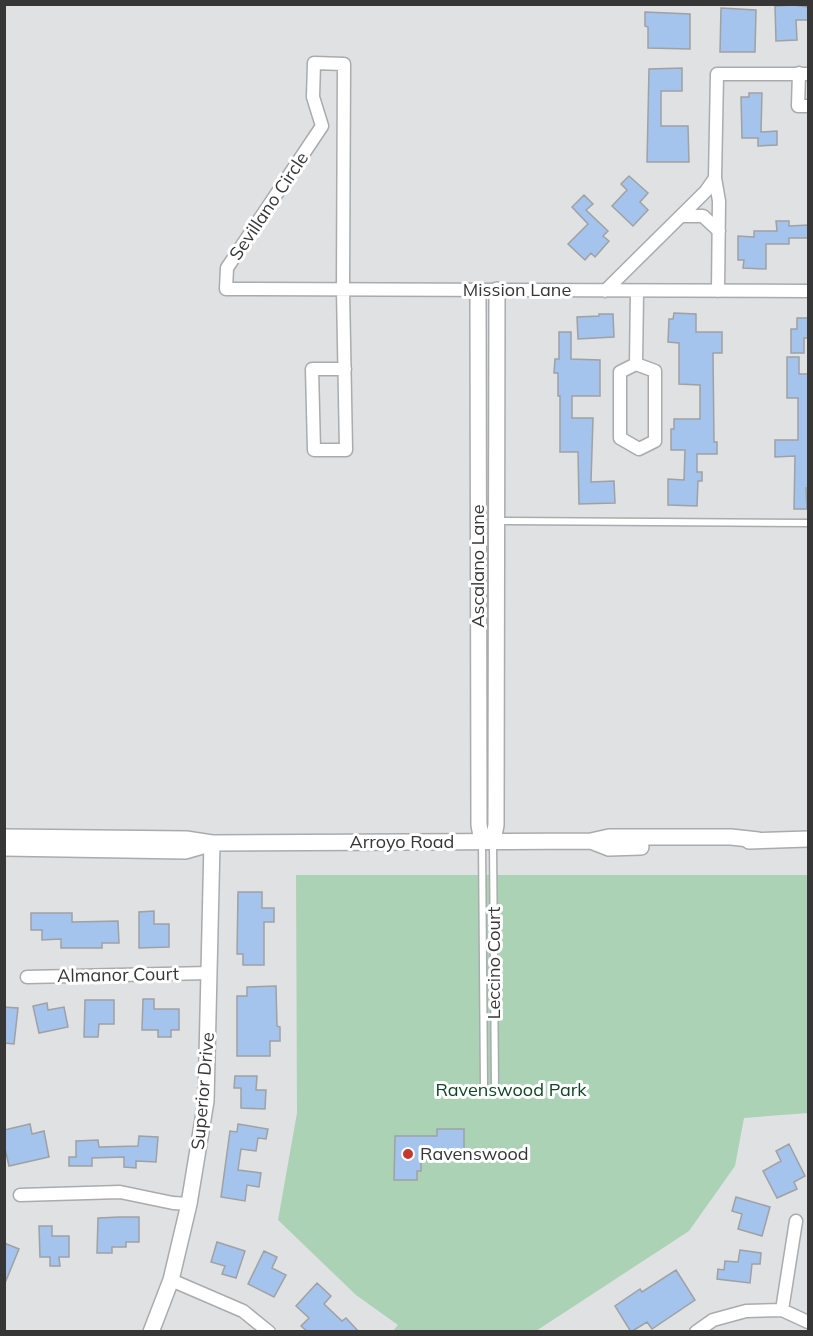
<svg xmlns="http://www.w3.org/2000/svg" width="813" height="1336" viewBox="0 0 813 1336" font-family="Mulish,sans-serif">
	<rect width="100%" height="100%" fill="#dfe1e3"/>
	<!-- green -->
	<path fill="#acd2b6" d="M296,875H808V1113L744,1118L735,1166L689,1231L536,1331H393L398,1325L356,1295L278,1220L297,1113Z"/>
	<!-- building -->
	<path fill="#a4c3ed" stroke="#9fa1a3" stroke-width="1.5" d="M794,5L808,7V20H796L797,40L776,41L775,6Z
		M721,8L756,10L755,52H720Z
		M645,12L690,14V49L648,48V27L645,26Z
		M682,68V91H661V126H688L689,162H647L649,69Z
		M749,93H762L761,132L777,131V145L758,146V138H742L741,97H749Z
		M629,176L648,193L640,202L648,210L633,226L612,206L627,190L621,184Z
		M584,195L593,204L586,210L608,231L603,236L609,241L595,257L591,253L585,260L568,244L588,224L572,207Z
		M776,221H789V226L808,225V238H789V244H766V269L743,268L744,260H738V236L754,237V231H777Z
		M674,313L696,314V332H722V353H713L714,442H717V454H697V472H702V481H698L697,506L668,505V479L684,480L685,450H671V429H674V419H700V385L679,384V343L668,342L669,319H673Z
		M599,314H613L614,337L578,339L577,317L599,316Z
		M797,318H808V338H804V353H791V329H797Z
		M559,332H571V359L600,360V396H572V418H593L591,482L614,481L615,503L579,504L578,452H560V396H558V373H554L555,359H559Z
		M787,357H799V374H808V488H806L807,509H794L795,456L775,457V440H798V398H787Z
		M238,892H262V908H274V922H264V965H243V954H237Z
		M154,911V924H169V947L139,948V912Z
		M31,913H72V922L118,921L119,943H102V948H61V939L42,940V930H31Z
		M276,986L277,1026L280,1027V1041H270V1056H237V996H247V987Z
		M143,999H154V1009H179V1030H171V1037H158V1030H142Z
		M85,1000H114V1024H99L98,1037H84Z
		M47,1003L48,1010L64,1007L68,1027L39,1033L33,1006Z
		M4,1007L18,1008L14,1044L4,1043Z
		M235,1076H257L256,1090H266L265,1109L241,1108V1088H234Z
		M30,1124L32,1134L44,1131L49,1157L9,1166L4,1144V1130Z
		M238,1124L268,1129L266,1139L258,1138L256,1151L241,1149L238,1170L261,1173L259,1187L247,1185L245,1201L221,1197L230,1131L237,1132Z
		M437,1129H464V1152L421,1151V1171H417V1180H394L395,1136H437Z
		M139,1136L158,1137L156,1162L136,1161V1168L124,1167V1157L92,1158V1166H69V1157H76V1141L98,1140L99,1147L138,1146Z
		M789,1144L805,1176L794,1182L797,1189L777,1198L763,1171L781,1161L776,1151Z
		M736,1197L770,1207L762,1236L738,1229L742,1214L732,1211Z
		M120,1217H139V1242H126V1247H112V1253H97L98,1218Z
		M39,1226H52V1236H69V1257H59L60,1266H50V1257H40Z
		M217,1242L245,1251L236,1278L222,1274L225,1266L211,1262Z
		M4,1243L19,1249L5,1283H4Z
		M740,1250L761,1253L760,1264H752L750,1283L717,1279L718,1269L724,1270L725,1261L738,1262Z
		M264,1251L277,1257L272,1268L286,1275L274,1297L248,1284Z
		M676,1270L695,1300L652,1329L647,1322L631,1332L615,1306L640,1289L642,1292Z
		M317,1283L331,1296L324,1304L342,1321L346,1318L359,1332H308L301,1326L309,1318L296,1306Z"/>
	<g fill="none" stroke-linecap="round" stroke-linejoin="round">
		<!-- service casing -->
		<g stroke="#a9abad" stroke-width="9">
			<path id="service" d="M497,521L808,523
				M482,842L484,1086
				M493,844L495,1086"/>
		</g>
		<!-- minor casing -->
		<g stroke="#a9abad" stroke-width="15">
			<path id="minor" d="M799,73L798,106H808
				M681,216H703L719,231
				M605,291L706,191L715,178
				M718,291L719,201L715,178L717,74H808
				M636,364L620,372V438L639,449L655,441V371L636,364L637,291
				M345,369H312L314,450H346L343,290L344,64L314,63L313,97L322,126L227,268L226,289C420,290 614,291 808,291
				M27,977L209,973
				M20,1195L120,1192L173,1203L189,1204
				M171,1280L243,1311L269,1332
				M782,1310L796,1221
				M696,1332L713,1320L746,1311L782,1310L808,1322"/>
		</g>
		<!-- tertiary casing -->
		<g stroke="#a9abad" stroke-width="18">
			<path id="tertiary" d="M478,290L479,825L482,841
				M4,837L186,839L212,843L591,841L609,837H731L758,840
				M493,841L496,825L497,290
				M591,841L609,848L641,847
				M749,841L808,839
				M4,848L185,851L206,845
				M151,1332L171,1280L189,1204L206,1101L212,843"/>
		</g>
		<!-- service -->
		<use href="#service" stroke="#fff" stroke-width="6"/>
		<!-- minor -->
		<use href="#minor" stroke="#fff" stroke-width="12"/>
		<!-- tertiary -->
		<use href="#tertiary" stroke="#fff" stroke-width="15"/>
	</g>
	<!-- markers -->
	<circle fill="#c5382f" stroke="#fff" stroke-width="2" cx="408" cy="1154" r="6"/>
	<g text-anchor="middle" stroke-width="6" stroke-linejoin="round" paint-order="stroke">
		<!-- street labels -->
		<g font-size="18" fill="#363637" stroke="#fff">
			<text transform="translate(269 206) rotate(-56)" y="6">Sevillano Circle</text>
			<text x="517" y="296">Mission Lane</text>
			<text transform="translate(478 566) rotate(-90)" y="6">Ascalano Lane</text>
			<text x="402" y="848">Arroyo Road</text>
			<text transform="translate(494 963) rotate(-90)" y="6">Leccino Court</text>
			<text transform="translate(118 975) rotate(-1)" y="6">Almanor Court</text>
			<text transform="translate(203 1091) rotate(-85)" y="6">Superior Drive</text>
		</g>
		<!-- park labels -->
		<g font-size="18" fill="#104626" stroke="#fff">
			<text x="511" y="1096">Ravenswood Park</text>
		</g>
		<!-- poi labels -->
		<g font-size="18" fill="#363637" stroke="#fff" text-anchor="start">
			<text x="420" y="1160">Ravenswood</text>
		</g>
	</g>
	<!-- border -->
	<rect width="813" height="1336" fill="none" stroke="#363637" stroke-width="12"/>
</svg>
